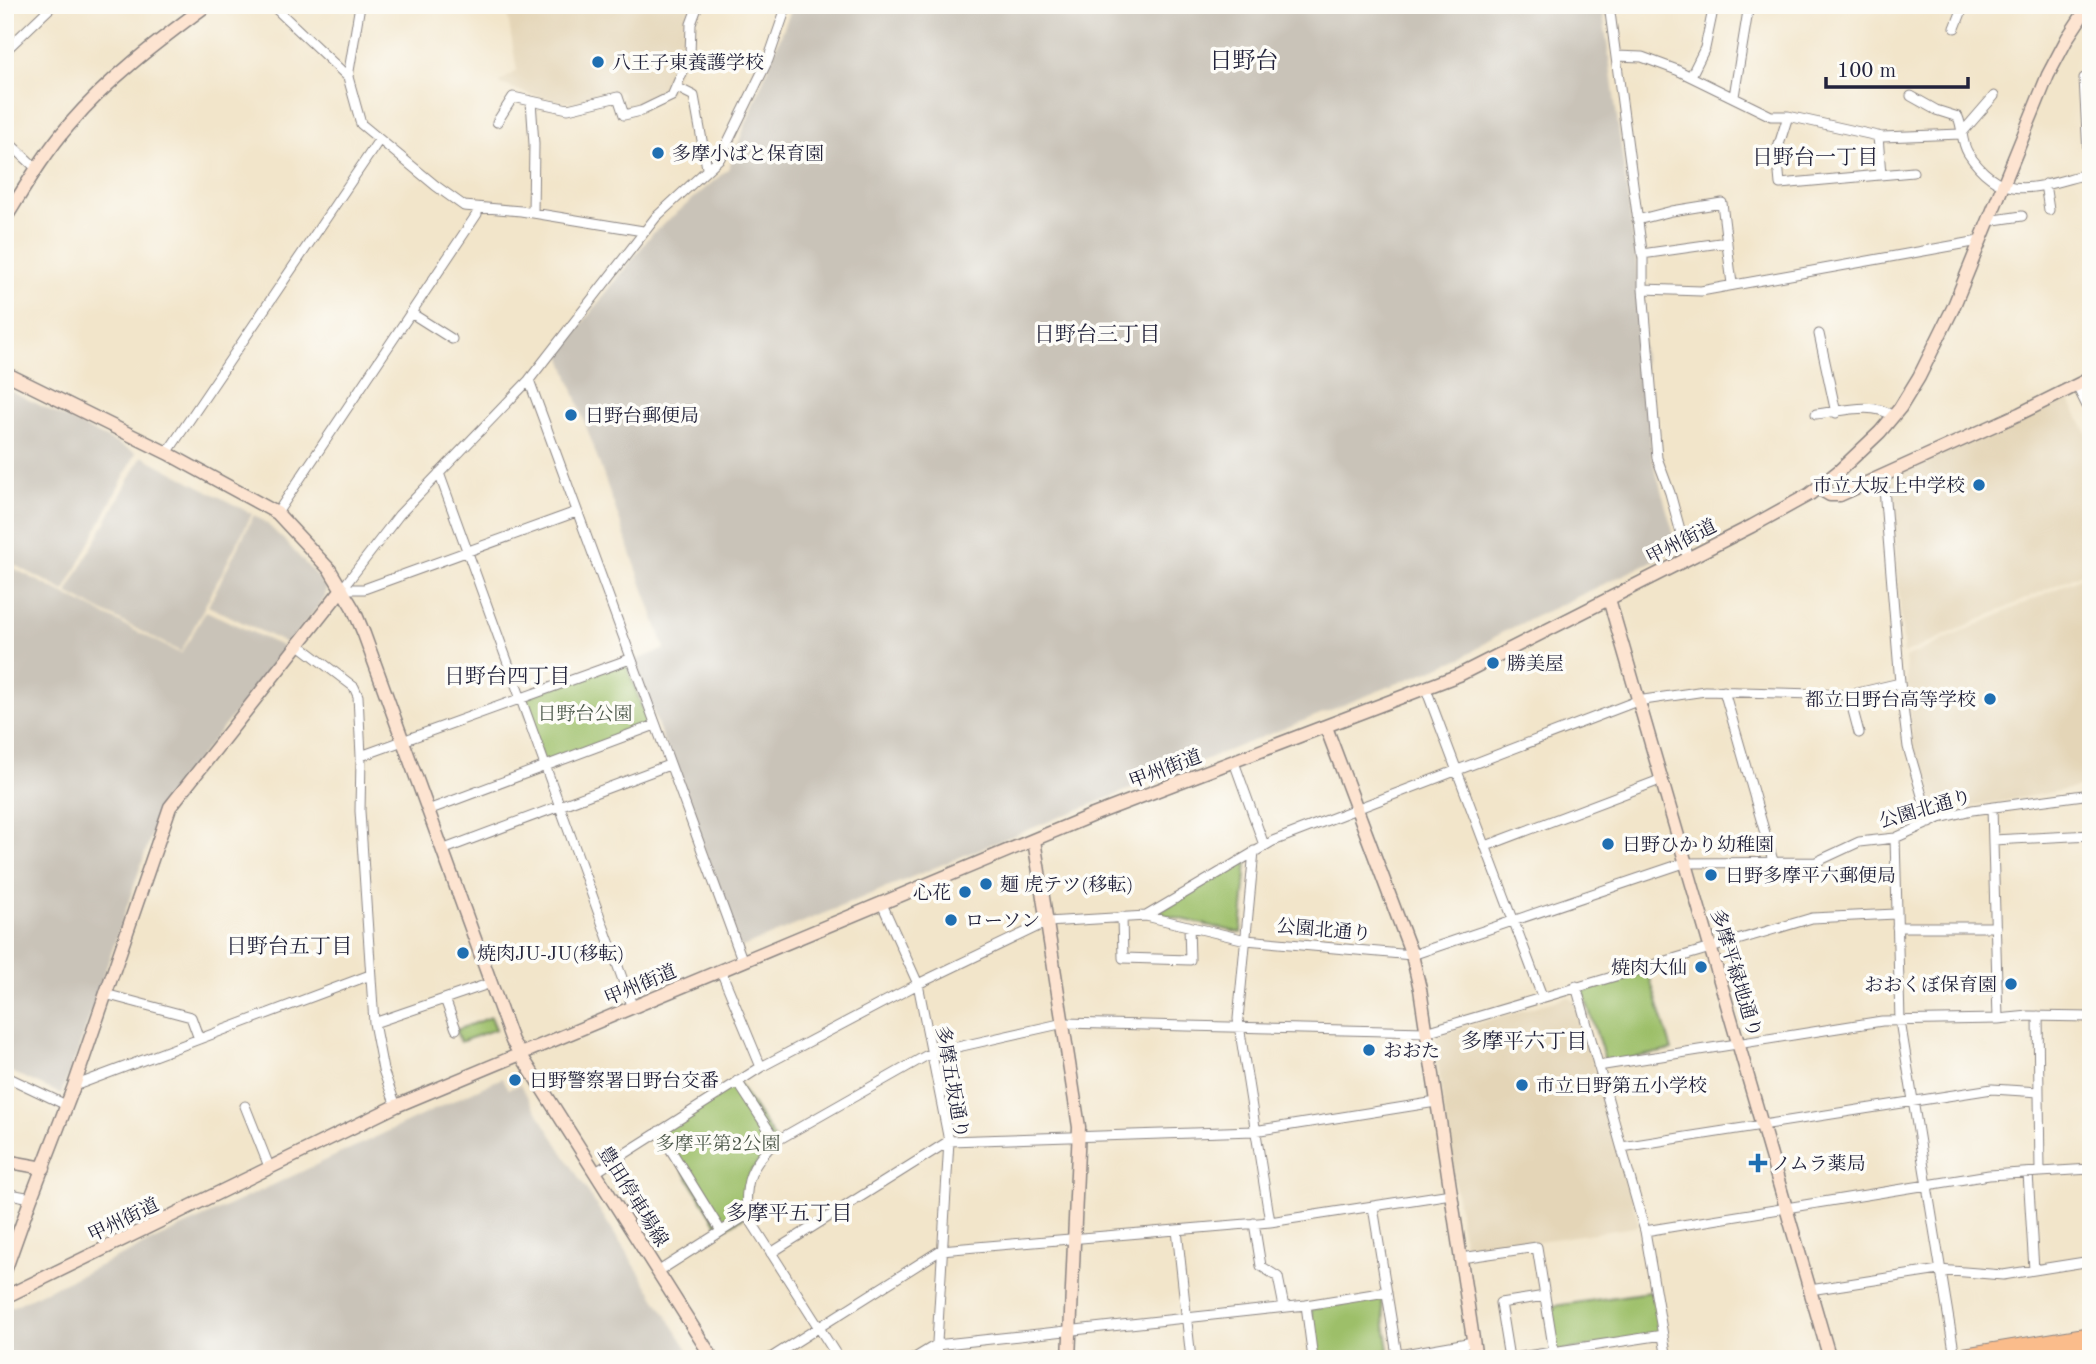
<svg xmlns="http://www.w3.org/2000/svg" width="2096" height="1364" viewBox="0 0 2096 1364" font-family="'Old Standard TT','Noto Serif JP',serif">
	<rect width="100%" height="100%" fill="#fdfcf7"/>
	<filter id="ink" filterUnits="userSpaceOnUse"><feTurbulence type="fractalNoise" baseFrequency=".0143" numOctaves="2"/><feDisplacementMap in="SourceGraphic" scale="14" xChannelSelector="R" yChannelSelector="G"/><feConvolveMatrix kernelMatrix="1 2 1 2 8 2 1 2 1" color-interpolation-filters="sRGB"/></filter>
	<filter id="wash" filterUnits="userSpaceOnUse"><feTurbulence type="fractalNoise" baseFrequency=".00686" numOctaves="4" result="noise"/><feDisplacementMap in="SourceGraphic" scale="28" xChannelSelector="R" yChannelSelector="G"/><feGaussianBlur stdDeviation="1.57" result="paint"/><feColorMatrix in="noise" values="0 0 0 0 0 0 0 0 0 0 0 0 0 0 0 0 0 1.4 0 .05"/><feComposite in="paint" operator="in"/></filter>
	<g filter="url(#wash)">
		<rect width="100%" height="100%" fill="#f2e5ca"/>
		<!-- built -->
		<path fill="#e4d5b7" d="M506,5H690L684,23L685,54L669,93L626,110L621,91L570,103L534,96L498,83L517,71Z
			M2067,397L2091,441V569L1904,654L1890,484L1892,476Z
			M2091,573V785L1932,814L1913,747L1905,658Z
			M1568,997L1575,1002L1639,1223L1635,1227L1465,1252L1434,1042L1439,1035Z"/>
		<!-- industrial -->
		<path fill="#c9c3b8" d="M793,5H1602L1636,260L1652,458L1678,549L1501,633L1464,657L992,844L740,948L634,661L665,649L560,352L652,234L728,169Z
			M5,388L136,453L65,591L5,560Z
			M142,456L252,514L181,652L67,593Z
			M254,515L265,522L287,543L326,587L325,598L288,644L208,606Z
			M5,564L181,654L206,611L286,648L161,806L78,1051L61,1094L5,1069Z
			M502,1078L508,1089L520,1085L694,1359H5V1310Z"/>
		<!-- green -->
		<path fill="#9dbf69" stroke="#607052" stroke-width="2" d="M625,660L649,727L545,766L521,699Z
			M1247,861L1241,933L1156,913Z
			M1648,972L1672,1050L1606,1063L1583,991Z
			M491,1017L496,1029L460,1042L456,1030Z
			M737,1081L776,1141L750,1173L747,1215L721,1231L659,1131Z
			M1656,1291L1663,1335L1554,1352L1547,1307Z
			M1381,1298L1389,1350L1336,1359H1317L1311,1309Z"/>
	</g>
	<g filter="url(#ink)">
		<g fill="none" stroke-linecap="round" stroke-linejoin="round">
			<!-- street casing -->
			<g stroke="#8a8482" stroke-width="11">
				<path id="street" d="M272,5L348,77
					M360,5L348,77L361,124L436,186L464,206L521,211L643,231
					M1609,5L1643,259V289L1657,458L1670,493L1688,559
					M1955,28L1964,5
					M5,51L53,5
					M1616,56L1642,57L1677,70L1771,116H1788L1882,137L1961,134L1994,96
					M1691,76L1705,48L1714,5
					M676,87L694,96L707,168
					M1734,96L1749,5
					M1911,96L1936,110L1958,117C1963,128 1961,142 1968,153C2003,207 2040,185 2091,173
					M531,101L534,144L533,213
					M1788,116L1777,151L1780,184L1913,172
					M497,122L513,97L568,109L618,97L624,115L641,111L672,96L690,55L691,24L698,5
					M1878,136L1881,175
					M5,139L36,168
					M2089,173L2084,78H2091
					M2045,184L2049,210
					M1637,220L1672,211L1722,203L1732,284
					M1988,221L2022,216
					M1642,254L1727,242
					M1643,289L1701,291L1979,241
					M411,313L452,339
					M1819,334L1836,413
					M529,380L743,962
					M2077,386L2091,414
					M1816,414C1838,412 1875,401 1892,416
					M167,453L379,140
					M439,473L633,1008
					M1883,476L1900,683L1908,747L1930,823
					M277,513L477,214V208
					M342,589L399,515L529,380L656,217L720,158L768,60L787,5
					M342,589H364L576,512
					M299,645L354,687L358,696L361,756L360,811L374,1023L383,1070L396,1106
					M1426,689L1542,996
					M1724,691L1773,861
					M1849,695L1859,733
					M361,756L630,659
					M1234,762L1264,845
					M1992,808L1998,1019
					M428,810L655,725
					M1895,838L1900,1021L1955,1357
					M1993,840L2091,835
					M1486,846L1660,780
					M442,850L669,765
					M1254,851L1238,1019L1270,1222
					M882,904L918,984L949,1141L936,1359
					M1146,916L1273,841L1637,701L1705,691L1849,695L1900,683
					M1122,917L1123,958L1190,960L1189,926
					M1897,927H1996
					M721,971L761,1067
					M1576,986L1645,1231L1667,1359
					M105,994L191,1017L199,1039
					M445,999L456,1029
					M2038,1016L2040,1172
					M374,1023L491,983
					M1598,1066L1882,1021L1998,1019L2029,1016L2091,1017
					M5,1076L66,1105
					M737,1081L776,1141
					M74,1086L370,975
					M245,1106L270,1169
					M659,1131L721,1231
					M1622,1147L1992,1089L2039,1092
					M596,1172L761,1067L918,984L1047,922L1146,916L1246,940L1412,955L1684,863L1816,862L1859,842L1895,838L1940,818L1972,810L2091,794
					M2028,1173L2034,1270
					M5,1193L31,1198
					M1373,1207L1397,1355
					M1254,1223L1261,1266L1278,1277L1284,1307
					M1177,1230L1191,1359
					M1645,1231L1989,1175L2091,1169
					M771,1253L949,1141L1254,1131L1436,1102
					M1461,1258L1537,1247L1554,1352
					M659,1271L747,1215
					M1810,1290L1939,1270L2003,1275L2091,1261
					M1306,1305L1313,1359
					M1509,1358L1500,1303L1545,1296
					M769,1359L941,1250L1270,1222L1451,1194
					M839,1359L747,1215C744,1181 751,1165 776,1141L931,1053L1064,1023L1426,1032L1812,918L1896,914
					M913,1359L936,1345L1306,1305L1386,1292
					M1376,1359L1473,1342
					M1506,1359L1663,1335"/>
			</g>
			<!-- secondary casing -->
			<g stroke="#8a8482" stroke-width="15">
				<path id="secondary" d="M5,219C25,187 44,154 69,125C109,78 157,42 207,5
					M5,373L167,453L277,513L330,570L354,610L364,634L512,1041L713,1359
					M1818,488L1830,495H1840L2019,414L2091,378
					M1609,599L1830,1359
					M1326,727L1412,955L1420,989L1476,1359
					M1034,840L1079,1127L1069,1359
					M5,1161L44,1168
					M5,1271L31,1198L74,1086L170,807L342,589
					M5,1297L396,1106L1093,815L1459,675L1752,526L1810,494L1839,471L1880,432L1900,408L1919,377L1953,308L2048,75L2068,37L2089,5"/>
			</g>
			<!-- highway casing -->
			<g stroke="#8a8482" stroke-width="18">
				<path id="highway" d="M1946,1359L2091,1335
					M2023,1359L2091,1347"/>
			</g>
			<!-- street -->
			<use href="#street" stroke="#fff" stroke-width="9"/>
			<!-- secondary -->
			<use href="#secondary" stroke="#fde4d1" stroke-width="12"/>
			<!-- highway -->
			<use href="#highway" stroke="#fabc8b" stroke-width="16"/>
		</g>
	</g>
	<!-- markers -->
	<g fill="#1f6fb2" stroke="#fdfcf7" stroke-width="2.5">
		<circle cx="598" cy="62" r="7"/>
		<circle cx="658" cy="153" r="7"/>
		<circle cx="571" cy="415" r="7"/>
		<circle cx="1979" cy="485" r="7"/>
		<circle cx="1493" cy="663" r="7"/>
		<circle cx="1990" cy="699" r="7"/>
		<circle cx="1608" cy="844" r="7"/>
		<circle cx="1711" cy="875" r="7"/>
		<circle cx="986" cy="884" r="7"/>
		<circle cx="965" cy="892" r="7"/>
		<circle cx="951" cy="920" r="7"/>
		<circle cx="463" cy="953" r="7"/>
		<circle cx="1701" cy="967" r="7"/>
		<circle cx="2011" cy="984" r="7"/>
		<circle cx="1369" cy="1050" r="7"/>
		<circle cx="515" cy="1080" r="7"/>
		<circle cx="1522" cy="1085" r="7"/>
		<path d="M1754.5 1152.5h7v7h7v7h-7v7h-7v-7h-7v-7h7z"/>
	</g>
	<g text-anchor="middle" stroke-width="7" stroke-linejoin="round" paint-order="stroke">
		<!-- poi labels -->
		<g font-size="19" fill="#22223b" stroke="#fdfcf7" text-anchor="start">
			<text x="612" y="69">八王子東養護学校</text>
			<text x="672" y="160">多摩小ばと保育園</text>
			<text x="585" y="422">日野台郵便局</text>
			<text x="1965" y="492" text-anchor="end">市立大坂上中学校</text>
			<text x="1507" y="670">勝美屋</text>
			<text x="1976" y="706" text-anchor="end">都立日野台高等学校</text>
			<text x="1622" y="851">日野ひかり幼稚園</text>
			<text x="1725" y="882">日野多摩平六郵便局</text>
			<text x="1000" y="891">麺 虎テツ(移転)</text>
			<text x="951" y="899" text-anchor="end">心花</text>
			<text x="965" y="927">ローソン</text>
			<text x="477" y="960">焼肉JU-JU(移転)</text>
			<text x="1687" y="974" text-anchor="end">焼肉大仙</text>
			<text x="1997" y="991" text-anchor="end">おおくぼ保育園</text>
			<text x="1383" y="1057">おおた</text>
			<text x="529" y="1087">日野警察署日野台交番</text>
			<text x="1536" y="1092">市立日野第五小学校</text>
			<text x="1772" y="1170">ノムラ薬局</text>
		</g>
		<!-- street labels -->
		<g font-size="19" fill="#22223b" stroke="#fdfcf7">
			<text transform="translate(1681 541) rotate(-27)" y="7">甲州街道</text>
			<text transform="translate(1165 768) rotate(-21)" y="7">甲州街道</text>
			<text transform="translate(1925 808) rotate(-16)" y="7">公園北通り</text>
			<text transform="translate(1324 929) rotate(5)" y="7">公園北通り</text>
			<text transform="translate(1737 973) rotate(73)" y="7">多摩平緑地通り</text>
			<text transform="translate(640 984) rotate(-23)" y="7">甲州街道</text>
			<text transform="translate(953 1082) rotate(80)" y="7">多摩五坂通り</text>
			<text transform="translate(634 1196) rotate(58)" y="7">豊田停車場線</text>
			<text transform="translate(123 1219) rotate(-26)" y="7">甲州街道</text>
		</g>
		<!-- park labels -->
		<g font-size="19" fill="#4d594b" stroke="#fdfcf7">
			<text x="585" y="720">日野台公園</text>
			<text x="718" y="1150">多摩平第2公園</text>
		</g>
		<!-- neighbourhood labels -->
		<g font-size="21" fill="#22223b" stroke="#fdfcf7">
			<text x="1815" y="164">日野台一丁目</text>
			<text x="1097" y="341">日野台三丁目</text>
			<text x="507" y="683">日野台四丁目</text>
			<text x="289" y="953">日野台五丁目</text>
			<text x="1524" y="1048">多摩平六丁目</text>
			<text x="789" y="1220">多摩平五丁目</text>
		</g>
		<!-- quarter labels -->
		<g font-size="23" fill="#22223b" stroke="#fdfcf7">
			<text x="1244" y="68">日野台</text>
		</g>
	</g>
	<!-- margin -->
	<rect width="2096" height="1364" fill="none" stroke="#fdfcf7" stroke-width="28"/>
	<!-- scale -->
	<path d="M1826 77v10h142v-10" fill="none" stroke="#22223b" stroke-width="3.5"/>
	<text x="1837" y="77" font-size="21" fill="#22223b" stroke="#fdfcf7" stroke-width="5" paint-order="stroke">100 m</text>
</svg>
